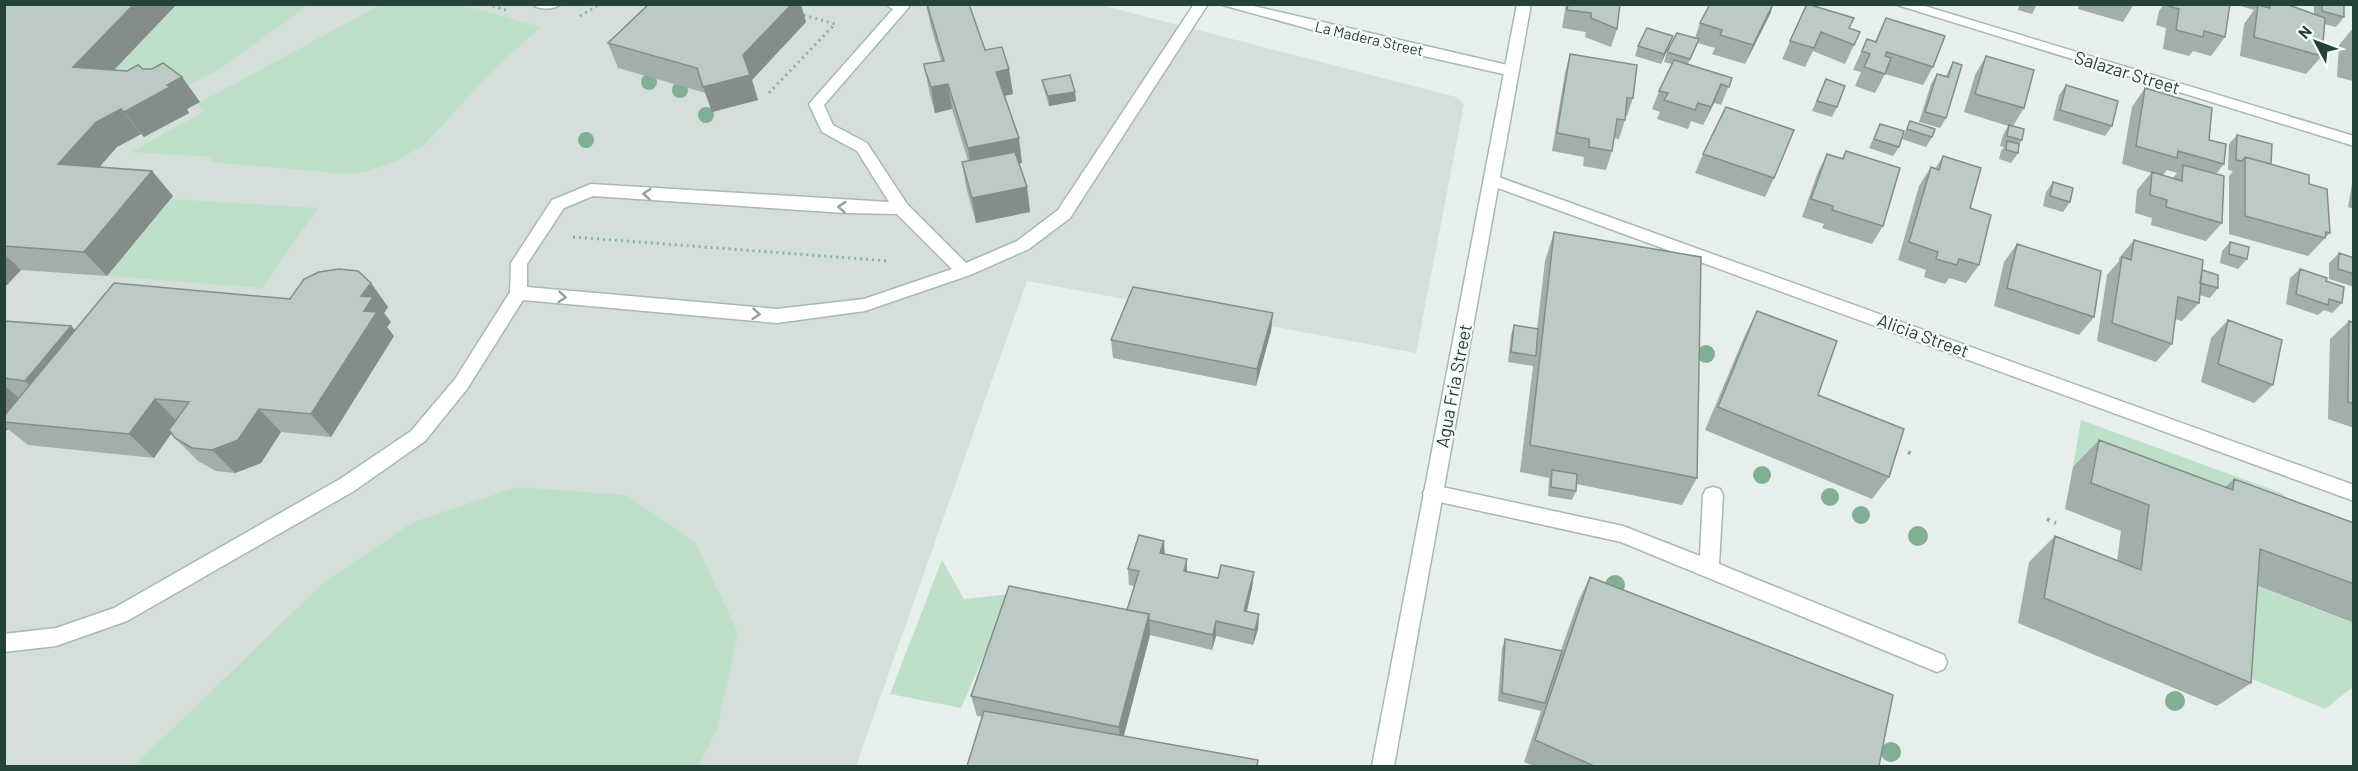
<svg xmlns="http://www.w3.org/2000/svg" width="2358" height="771" viewBox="0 0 2358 771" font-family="Barlow,sans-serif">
	<rect width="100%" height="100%" fill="#e6efeb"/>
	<!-- built -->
	<path fill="#d4dfda" d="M4,5H1101L1456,97L1464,104L1416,353L1027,281L856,766H5Z"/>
	<!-- green -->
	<path fill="#bfe0c8" d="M177,5H308L220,69L171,94L93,92Z
		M380,5H463L541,27L494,69L425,144L395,162L368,171L347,174L210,162L214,157L131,152L205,111L197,104Z
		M172,199L318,208L262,288L107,276Z
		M2081,420L2284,494V536L2073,467Z
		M517,487L626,495L695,542L738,633L717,729L699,766H134L322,584L413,522Z
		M942,560L964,599L1011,594L961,708L890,694Z
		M2228,575L2353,623V687L2325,709L2220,666Z"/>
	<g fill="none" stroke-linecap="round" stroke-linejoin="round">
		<!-- service casing -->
		<g stroke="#a8b8b2" stroke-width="3">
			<path id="service" d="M532,4H561C554,10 539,10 532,4Z
				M885,4H907L909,7L824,105L833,125L867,143L907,204L966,263L1017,241L1058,210L1194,4H1208L1070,218L1029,249L970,275L865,311L777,323L523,300L467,389L425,441L354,491L127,621L56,646L4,652V634L56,628L114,608L340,479L411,431L455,379L510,292L511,263L552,200L591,184L889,202L857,151L822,132L809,104L893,9ZM593,196L845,213L897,214L952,269L864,299L777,309L527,287V264L564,208Z
				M1433,485L1623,526L1700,556L1703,495L1706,489L1713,487L1720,489L1723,495L1719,564L1944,655L1947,662L1944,669L1937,672L1621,542L1426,499L1423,493L1426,487Z"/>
		</g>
		<!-- minor casing -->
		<g stroke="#a8b8b2" stroke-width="3">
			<path id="minor" d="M1219,4H1245L1512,66L1519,71L1512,76L1331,35Z
				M1894,4H1918L2354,136V146Z
				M1493,175L2354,485V501L1487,184L1485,180L1487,176Z"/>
		</g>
		<!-- tertiary casing -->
		<g stroke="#a8b8b2" stroke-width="3">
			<path id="tertiary" d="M1517,4H1531L1394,766H1372Z"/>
		</g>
		<!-- path-far1 -->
		<path stroke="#86b3a5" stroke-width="3" stroke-dasharray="2 4" stroke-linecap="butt" d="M487,4L509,11
			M580,16L600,4
			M769,93L835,24L800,14
			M573,237L889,261"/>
		<!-- path -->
		<path stroke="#86b3a5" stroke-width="4" stroke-dasharray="3 5" stroke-linecap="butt" d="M1908,452L1913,455
			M2047,519L2056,523"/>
		<!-- service -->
		<use href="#service" fill="#fff" fill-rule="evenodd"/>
		<!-- minor -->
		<use href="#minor" fill="#fff" fill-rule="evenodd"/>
		<!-- tertiary -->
		<use href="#tertiary" fill="#fff" fill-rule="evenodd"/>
	</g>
	<!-- trees -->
	<g fill="#80af93">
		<circle cx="649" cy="82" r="8"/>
		<circle cx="680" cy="90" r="8"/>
		<circle cx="706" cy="115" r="8"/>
		<circle cx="586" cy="140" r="8"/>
		<circle cx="1706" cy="354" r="9"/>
		<circle cx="1762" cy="475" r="9"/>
		<circle cx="1830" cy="497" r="9"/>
		<circle cx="1861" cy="515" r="9"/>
		<circle cx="1918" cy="536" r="10"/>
		<circle cx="1615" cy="585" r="10"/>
		<circle cx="2175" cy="701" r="10"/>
		<circle cx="1891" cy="752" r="10"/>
	</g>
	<!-- wall -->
	<path fill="#a1aea9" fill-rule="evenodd" d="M4,4H177L114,70L127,71L143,69L182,77L200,102L187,109L189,113L144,137L141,134L117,147L99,167L152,171L173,196L107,276L21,270L4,288Z
		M926,4L1009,69L1013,94L1004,96L1022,163H1019L1027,187L1030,212L976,223L966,187L962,162L968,161L952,109L935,113L930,95L924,64L941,61L931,27Z
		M1566,4H1620L1617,29L1611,47L1585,37L1586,32L1562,28Z
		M1807,4L1849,28L1854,45L1845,64L1813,51L1805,67L1782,59Z
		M2014,4H2037L2032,14L2018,10L2019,6Z
		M2079,4H2134L2123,22L2078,9Z
		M2164,4H2230L2225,37L2211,56L2193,51L2189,56L2163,49L2166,28L2156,25L2159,11Z
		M2234,4H2286L2314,14V4H2344V17L2336,27L2324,24L2322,56L2306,74L2240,56L2244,24L2254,10Z
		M1771,12L1745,64L1712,54L1715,48L1698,43L1688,64L1732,78L1721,105L1714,103L1703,125L1691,121L1688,129L1657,119L1660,112L1652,109L1659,91L1672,64L1664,62L1667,52L1695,38L1700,23Z
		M1886,18L1933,67L1923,85L1885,74L1875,93L1855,86L1861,72L1853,70L1867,39L1875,42Z
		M806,22L752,80L758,100L712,112L706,93L618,68L608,43Z
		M2354,27V97H2353V81L2337,77L2339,45Z
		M1673,36L1661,64L1635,56L1638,46Z
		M1570,54L1633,98L1627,116H1625V120L1619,139L1614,138L1612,151L1606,170L1583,166L1584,157L1552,151L1565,73Z
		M1986,56L2024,108L2013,126L2022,140L2019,145L2018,153L2011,163L1999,159L2001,151L2004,147L2000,146L2003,135L2008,126L1964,112L1975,75Z
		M1953,62L1946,118L1940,128L1919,122L1931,84L1937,74L1946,76Z
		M1826,79L1837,107L1832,117L1812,111Z
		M1042,80L1075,92L1076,101L1049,106L1044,90Z
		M2066,85L2112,126L2105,136L2053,120L2059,95Z
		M2145,88L2209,140L2224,164L2216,174L2222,223L2206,241L2151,225L2152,218L2135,213L2137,190L2151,173L2122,164L2132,107ZM2167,170L2177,173L2173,178L2163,175Z
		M1910,121L1932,137L1926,147L1902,139Z
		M1880,124L1899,147L1893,156L1869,148Z
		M2237,135L2271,164L2309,184L2330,233L2308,256L2229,234V176L2233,171L2228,170L2229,144Z
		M1846,151L1883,226L1872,244L1822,228L1824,224L1802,217L1818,172L1827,154L1842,158Z
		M1703,154L1774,178L1765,197L1695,173Z
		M1943,156L1970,208L1979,265L1966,283L1949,278L1945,284L1924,277L1926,270L1898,260L1919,186L1931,167L1935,169Z
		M2053,182L2070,202L2063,212L2043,206L2046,192Z
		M2354,182V209L2348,207L2352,184Z
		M1554,232L1697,478L1682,505L1576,484V491L1572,500L1548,496L1549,478L1520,472L1533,366L1508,362L1511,335L1514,325L1537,329L1545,261Z
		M2134,240L2202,270L2218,288L2210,298L2199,295V303L2182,321L2175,319L2172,344L2156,362L2097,341L2107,275L2119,261V258Z
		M2230,242L2247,259L2238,269L2220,263L2222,251Z
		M2017,244L2094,317L2079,335L1994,306L2004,262Z
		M2339,253L2354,258V287L2329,279V263Z
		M2300,269L2326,281L2342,303L2332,313L2324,310L2318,315L2286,304L2290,278Z
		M371,283L388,307L384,313L391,322L387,327L394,336L331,437L281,432L261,463L235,473L216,471L198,461L175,438L171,433L154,458L28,445L8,429L4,433V321L71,326L76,330L290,299Z
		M1757,311L1818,395L1889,477L1872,499L1705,430L1745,335Z
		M1273,313L1271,331L1256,386L1113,358L1111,340Z
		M2228,320L2273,385L2254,403L2201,382L2211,338Z
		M2349,321L2354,323V428L2328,419L2330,339Z
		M2099,440L2225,487L2234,479L2354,523V623L2258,586L2251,683L2217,706L2018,623L2029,562L2055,536L2117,561L2121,531L2065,509L2073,467Z
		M1165,554L1187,572L1218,578L1254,572L1252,588L1247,612L1259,614L1258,629L1253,645L1216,636L1212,650L1150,635L1124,736L977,716L971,696L1127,610L1134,586L1129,585L1128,569Z
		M1590,577L1879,766H1533L1524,762L1541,711L1498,701L1502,648L1505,639L1561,650L1578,602Z"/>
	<!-- shaded-wall -->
	<path fill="#838d89" d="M134,4H177L93,92L73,67Z
		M792,4H801L806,22L752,80L758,100L712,112L703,87L743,55Z
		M1773,4L1771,12L1745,64L1753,45Z
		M1673,36L1669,46L1661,64L1664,54Z
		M1009,69L1013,94L999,97L996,72Z
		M182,77L200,102L187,109L189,113L144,137L124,112L167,85Z
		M948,84L952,109L935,113L931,87Z
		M1721,84L1714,103L1703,125L1711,107Z
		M1075,92L1076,101L1049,106L1048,96Z
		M121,109L141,134L117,147L80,189L58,164L96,122Z
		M1019,138L1022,163L972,173L968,148Z
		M152,171L173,196L107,276L84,252Z
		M1027,187L1030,212L976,223L972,198Z
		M4,254L21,270L4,288Z
		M371,283L388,307L384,313L391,322L387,327L394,336L331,437L311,414L364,311L361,296Z
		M1273,313L1271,331L1256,386L1257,369Z
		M71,326L100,355L56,409L25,381Z
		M4,385L27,405L4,422Z
		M155,399L179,423L154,458L129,434Z
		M259,409L281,432L261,463L235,473L212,450Z
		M4,426L8,429L4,433Z
		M1164,541L1165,557L1160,553Z
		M1187,559V575L1184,571Z
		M1254,572L1252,588L1243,626L1244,611Z
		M1149,614L1150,635L1121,746L1119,727Z
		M1259,614L1258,629L1253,645L1255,630Z
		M1216,621V636L1212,650L1213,635Z"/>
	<!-- building -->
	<path fill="#bbcac4" stroke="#838d89" stroke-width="1.5" d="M4,4H134L73,67L127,71L138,65L143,69H152L163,63L182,77L167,85L170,87L124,112L121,109L96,122L58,164L152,171L84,252L4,246Z
		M649,4H792L743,55L750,75L703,87L697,68L608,43Z
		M927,4H969L985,50L1002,47L1009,69L996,72L1019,138L968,148L948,84L931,87L925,70L924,64L944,61Z
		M1568,4H1620L1617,29L1591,18V13L1567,10Z
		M1710,4H1773L1753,45L1720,35L1722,30L1700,23Z
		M1807,4L1854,18L1849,28L1860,32L1854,45L1821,32L1814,48L1790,41Z
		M2170,4H2230L2225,37L2204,31L2203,37L2176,30L2179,9L2169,6Z
		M2270,4H2286L2325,18L2322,56L2254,37L2258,5L2270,8Z
		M2322,4H2344V17L2322,11Z
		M1886,18L1945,36L1933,67L1887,52L1885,56L1891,58L1885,74L1864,67L1870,54L1862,51L1867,39L1876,42Z
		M1647,28L1673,36L1664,54L1638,46Z
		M1677,33L1699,39L1690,59L1667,52Z
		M1570,54L1637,65L1633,98H1627L1625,120L1617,119L1612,151L1589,147V139L1557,133Z
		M1986,56L2034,70L2024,108L1975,94Z
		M1674,60L1732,78L1729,87L1721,84L1711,107L1698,103L1695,110L1664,100L1668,93L1659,91Z
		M1953,62L1962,65L1946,118L1925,112L1937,74L1948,77Z
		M1070,75L1075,92L1048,96L1042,80Z
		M1826,79L1845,86L1837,107L1817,101Z
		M2066,85L2118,101L2112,126L2060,110Z
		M2145,88L2212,108L2209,140L2226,144L2224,164L2178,151L2177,158L2136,146Z
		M1726,107L1794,130L1774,178L1703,154Z
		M1910,121L1935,129L1932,137L1907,129Z
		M1880,124L1904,131L1899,147L1874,139Z
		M2009,125L2024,129L2022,140L2007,136Z
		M2237,135L2272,144L2271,164L2245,157L2242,161L2236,160Z
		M2007,141L2019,144L2018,153L2006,150Z
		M1846,151L1900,168L1883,226L1832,210L1833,206L1811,199L1827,154L1843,159Z
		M1015,152L1027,187L972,198L962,162Z
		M1943,156L1981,168L1970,208L1991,215L1979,265L1959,259L1957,265L1936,259L1938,252L1909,242L1931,167L1939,170Z
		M2245,157L2309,175V184L2327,189L2330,233L2326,232L2325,238L2245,216Z
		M2183,165L2224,176L2222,223L2166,207L2167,200L2150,195L2152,172L2182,181Z
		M2053,182L2073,188L2070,202L2050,196Z
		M1554,232L1701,257L1697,478L1530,445Z
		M2134,240L2203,260L2199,303L2178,297L2172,344L2112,323L2122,257L2131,260Z
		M2230,242L2249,247L2247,259L2229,254Z
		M2017,244L2101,271L2094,317L2007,288Z
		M2339,253L2354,258V274L2338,269Z
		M339,269L358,271L371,283L361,296L373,297L364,311L377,312L311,414L259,409L238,440L212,450L192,448L175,438L169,430L189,402L155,399L129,434L4,422V416L114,283L290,299L304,279L319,272Z
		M2300,269L2327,278L2326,281L2344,287L2342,303L2329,299L2328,305L2296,294Z
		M2202,270L2218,275V288L2200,283Z
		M1133,287L1273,313L1257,369L1111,340Z
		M1757,311L1837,341L1818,395L1904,429L1889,477L1718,407Z
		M2228,320L2282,340L2273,385L2218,364Z
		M4,321L71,326L25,381L4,378Z
		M2349,321L2354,323V404L2348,402Z
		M1514,325L1538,329L1536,356L1511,352Z
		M2099,440L2233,490L2234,479L2354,523V584L2260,549L2251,683L2044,598L2055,536L2141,570L2149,505L2091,483Z
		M1552,470L1577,474L1576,491L1551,487Z
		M1139,535L1164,541L1160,553L1187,559L1184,571L1218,578L1221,565L1254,572L1244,611L1259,614L1255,630L1216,621L1213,635L1149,620V614L1127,610L1139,571L1128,569Z
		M1590,577L1893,695L1879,766H1594L1535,740Z
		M1009,586L1149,614L1119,727L971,696Z
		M1505,639L1562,651L1545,703L1502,693Z
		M984,711L1258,760L1257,766H967Z"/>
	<!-- one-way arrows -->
	<defs><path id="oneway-chevron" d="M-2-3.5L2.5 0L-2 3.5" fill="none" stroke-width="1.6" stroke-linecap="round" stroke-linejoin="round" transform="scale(1.5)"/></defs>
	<g stroke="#92a09c">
		<use href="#oneway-chevron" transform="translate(647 194) rotate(-176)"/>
		<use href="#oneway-chevron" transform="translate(842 207) rotate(-177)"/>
		<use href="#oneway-chevron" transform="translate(562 297) rotate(5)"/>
		<use href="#oneway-chevron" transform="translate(756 314) rotate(5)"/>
	</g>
	<g text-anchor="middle" stroke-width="4.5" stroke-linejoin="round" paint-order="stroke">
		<!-- far-street labels -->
		<g font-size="15" fill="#24423a" stroke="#f7fbf9">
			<text transform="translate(1369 39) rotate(13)" y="5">La Madera Street</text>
		</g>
		<!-- street labels -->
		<g font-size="18" fill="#24423a" stroke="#f7fbf9">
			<text transform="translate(2127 73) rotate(17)" y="6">Salazar Street</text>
			<text transform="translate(1923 336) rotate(20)" y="6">Alicia Street</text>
			<text transform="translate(1454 386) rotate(-79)" y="6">Agua Fria Street</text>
		</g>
	</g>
	<!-- border -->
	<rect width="2358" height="771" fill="none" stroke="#24423a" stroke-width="12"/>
	<!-- north arrow -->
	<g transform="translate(2316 42) rotate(311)" stroke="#f7fbf9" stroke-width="4.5" paint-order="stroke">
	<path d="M0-4.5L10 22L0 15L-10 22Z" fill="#24423a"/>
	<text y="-9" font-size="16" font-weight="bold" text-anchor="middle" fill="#24423a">N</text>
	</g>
</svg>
